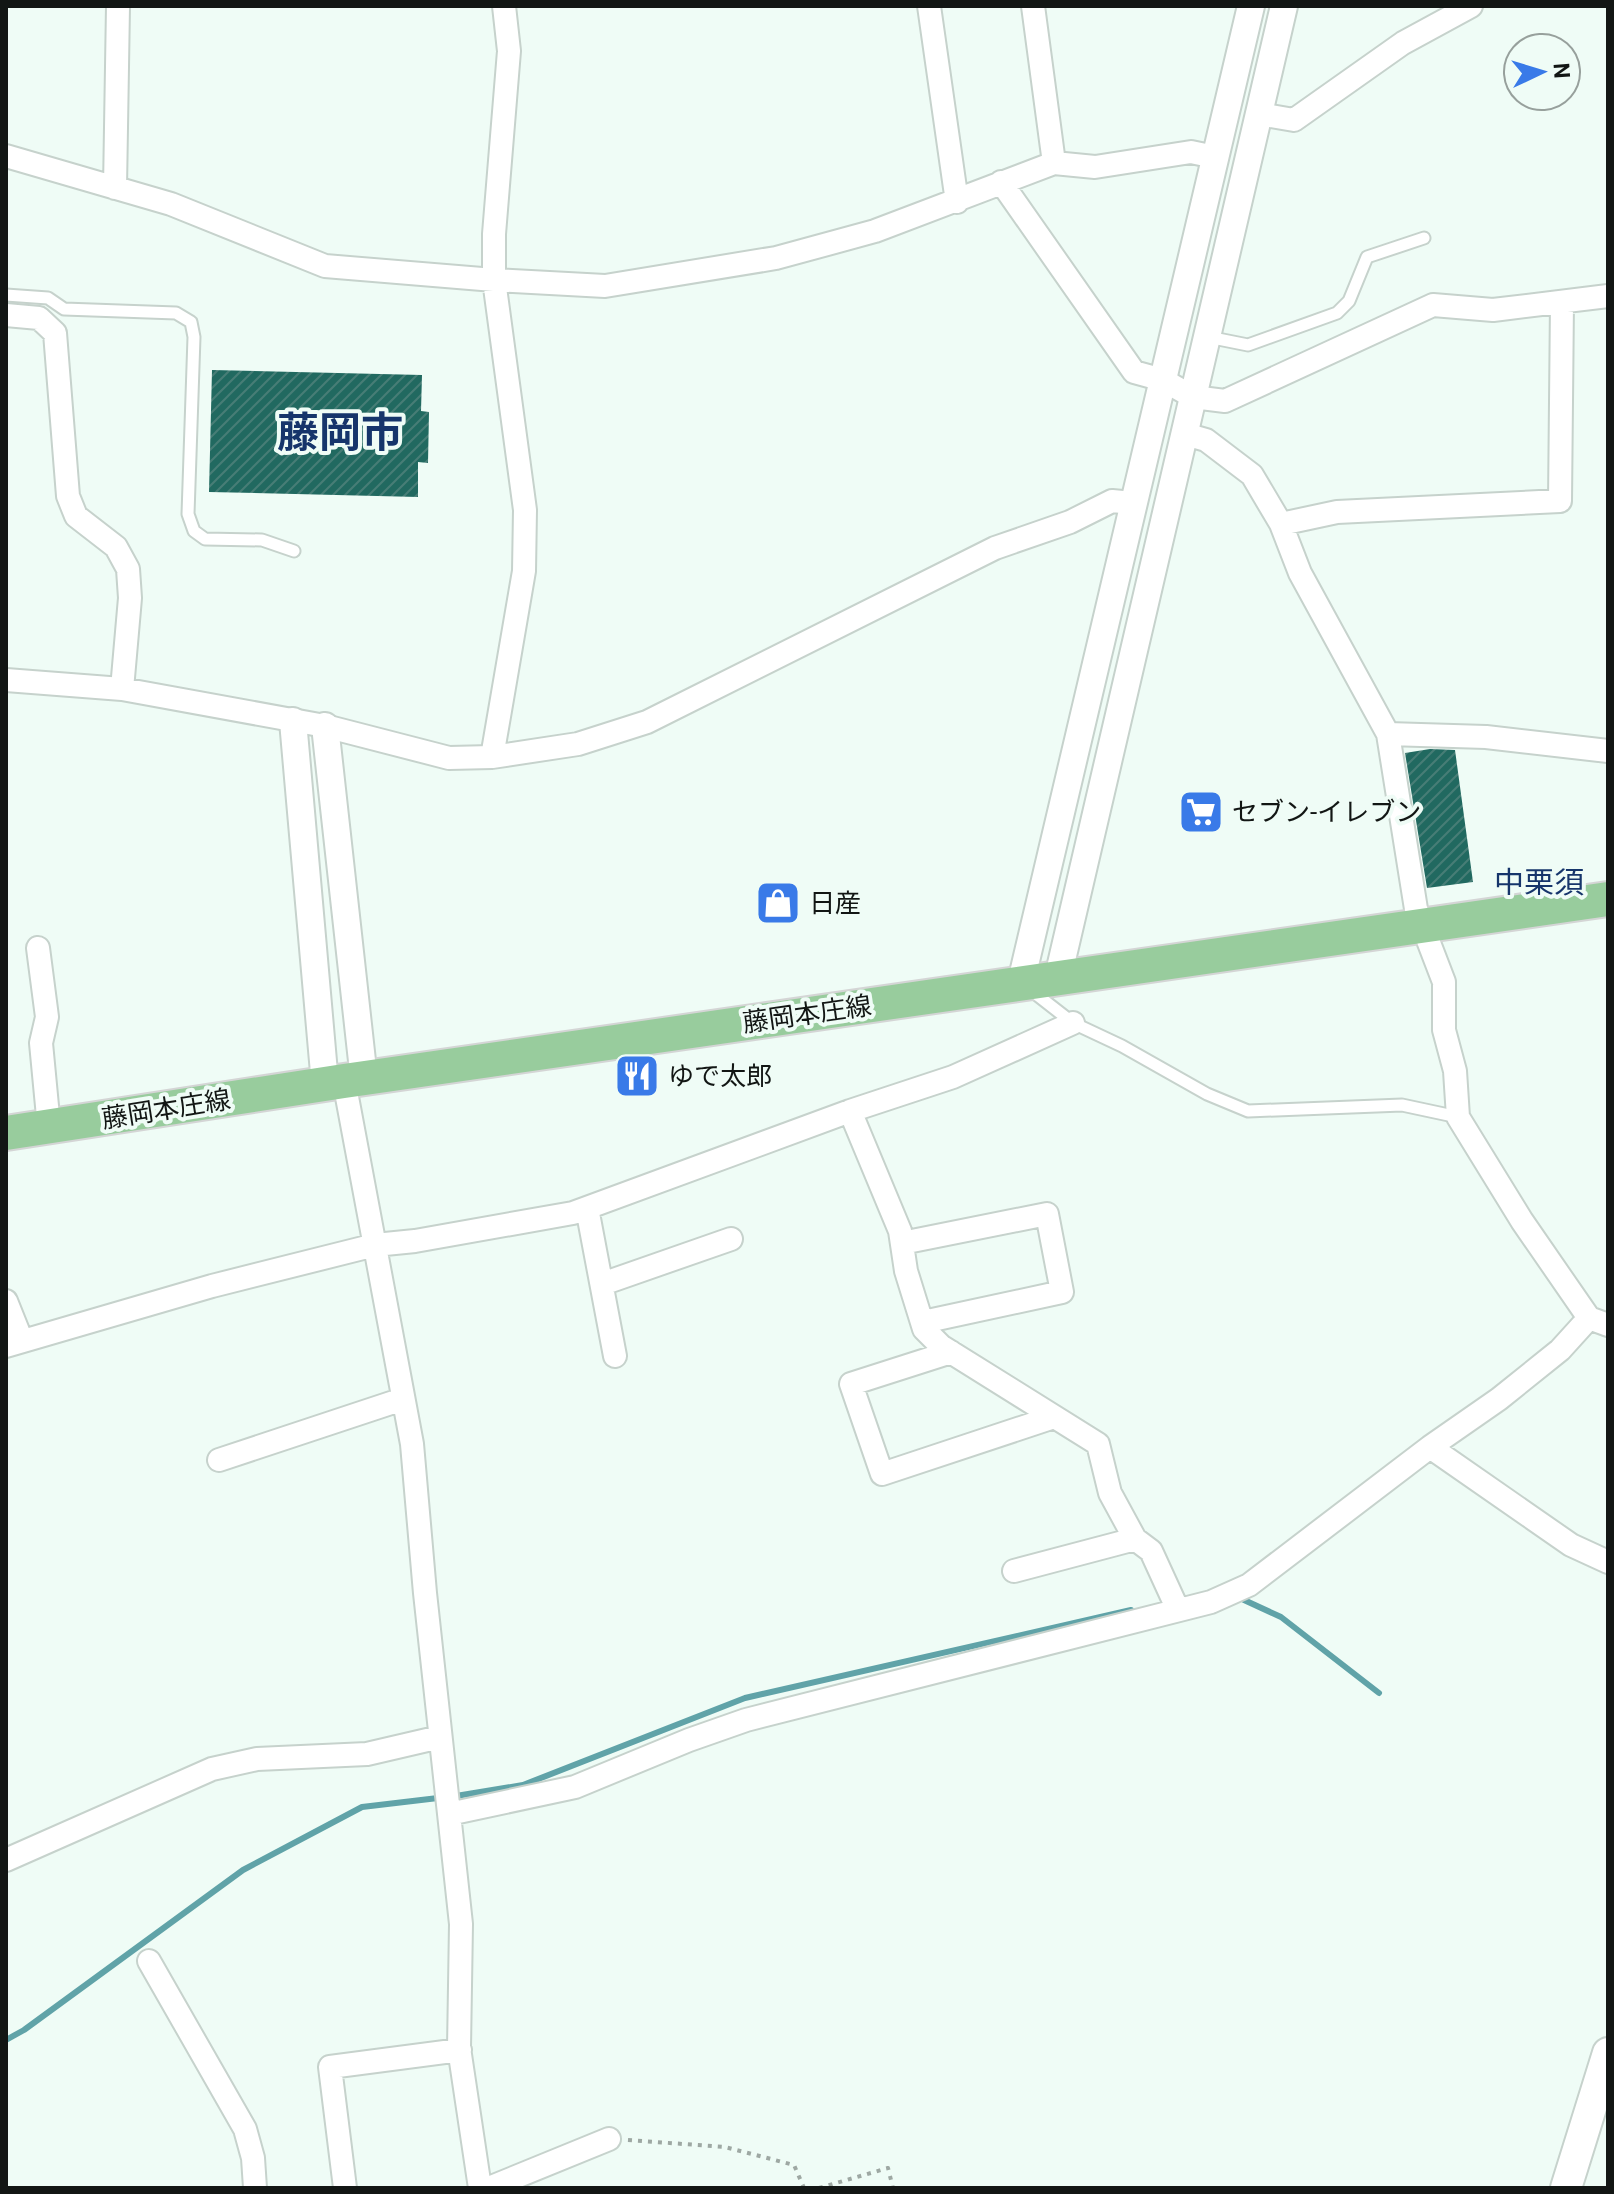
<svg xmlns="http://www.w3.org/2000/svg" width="1614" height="2194" viewBox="0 0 1614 2194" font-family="Roboto,'Noto Sans JP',sans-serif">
	<defs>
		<pattern id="building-hatch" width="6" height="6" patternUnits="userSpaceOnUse" patternTransform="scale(2)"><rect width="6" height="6" fill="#216960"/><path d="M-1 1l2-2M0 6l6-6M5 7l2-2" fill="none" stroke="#477d76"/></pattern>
	</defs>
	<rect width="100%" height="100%" fill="#effcf6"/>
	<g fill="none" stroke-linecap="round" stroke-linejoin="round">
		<!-- stream -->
		<path stroke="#60a3a8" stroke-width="6" d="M1244,1600L1281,1617L1379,1693
			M456,1796L523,1785L745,1698L1131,1610
			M6,2040L24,2030L243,1870L362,1807L438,1798"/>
	</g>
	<!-- building -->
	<path fill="url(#building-hatch)" d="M212,370L422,375L421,411L429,412L428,463L418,462V497L209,492Z
		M1430,749L1455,750L1473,882L1427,888L1405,753Z"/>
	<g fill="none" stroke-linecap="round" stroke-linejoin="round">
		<!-- service casing -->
		<g stroke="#c6d2cc" stroke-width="15">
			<path id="service" d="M6,295L48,298L64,309L176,313L191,322L194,337L188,514L194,531L205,539L262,540L294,551
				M1208,337L1248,345L1337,313L1349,301L1367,257L1424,238
				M1032,991L1073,1023L1122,1046L1207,1094L1248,1111L1402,1105L1458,1117"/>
		</g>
		<!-- minor casing -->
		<g stroke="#c6d2cc" stroke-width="26">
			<path id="minor" d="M929,6L957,202
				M1033,6L1054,163
				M1259,114L1294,120L1403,43L1471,6
				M6,156L171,204L325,266L494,280L605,286L776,258L875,231L1054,163L1095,167L1191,152L1215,157
				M1001,182L1134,372L1163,380L1193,397L1225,401L1433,305L1493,310L1608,296
				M115,188L118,6
				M6,315L39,318L55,333L68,496L76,516L116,547L128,569L130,598L122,689
				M1185,434L1206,440L1252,475L1281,524L1300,573L1388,734L1416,909L1444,982V1030L1455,1071L1458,1117L1522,1221L1589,1318L1608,1325
				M1281,524L1337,512L1560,501L1562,302
				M6,680L122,689L325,726L449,758L492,757L578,744L647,722L995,548L1070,522L1112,501L1133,503
				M1388,734L1486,737L1608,751
				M492,757L524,571L525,510L494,280V234L509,51L504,6
				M38,948L47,1017L41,1043L49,1127
				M344,1081L412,1444L425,1593L461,1924L459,2048L480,2188
				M850,1111L900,1231L906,1271L924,1329L941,1346L1098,1444L1110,1493L1135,1539L1151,1551L1178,1610
				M587,1208L615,1356
				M902,1243L1047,1214L1062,1292L923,1322
				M602,1284L731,1239
				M6,1301L22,1341
				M6,1346L212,1286L375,1245L415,1241L573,1213L850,1111L953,1077L1073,1023
				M951,1352L851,1384L882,1474L1054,1417
				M1430,1447L1571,1545L1608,1562
				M219,1460L403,1399
				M1014,1571L1135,1539
				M449,1814L575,1787L689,1740L746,1720L1211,1602L1249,1585L1430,1447L1499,1399L1560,1350L1589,1318
				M6,1860L212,1769L257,1759L367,1754L440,1737
				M149,1961L245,2129L253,2158L255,2188
				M345,2188L330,2067L460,2050
				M489,2188L609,2139"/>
		</g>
		<!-- tertiary casing -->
		<g stroke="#c6d2cc" stroke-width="30">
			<path id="tertiary" d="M293,721L325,1084
				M325,726L364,1079
				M1058,977L1284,6
				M1021,982L1251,6"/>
		</g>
		<!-- secondary casing -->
		<g stroke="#c6d2cc" stroke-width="34">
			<path id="secondary" d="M1566,2188L1608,2053"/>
		</g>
		<!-- primary casing -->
		<g stroke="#d4d5d5" stroke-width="38">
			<path id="primary" d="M6,1133L344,1081L1608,899"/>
		</g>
		<!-- path -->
		<path stroke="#9ea8a3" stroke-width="4" stroke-dasharray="4 6" stroke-linecap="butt" d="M628,2140L725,2147L794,2165L804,2188
			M819,2188L888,2168L893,2188"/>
		<!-- service -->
		<use href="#service" stroke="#fff" stroke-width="11"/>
		<!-- minor -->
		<use href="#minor" stroke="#fff" stroke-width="22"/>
		<!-- tertiary -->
		<use href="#tertiary" stroke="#fff" stroke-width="26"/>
		<!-- secondary -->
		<use href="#secondary" stroke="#fff" stroke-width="30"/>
		<!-- primary -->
		<use href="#primary" stroke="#98cc9d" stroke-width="34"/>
	</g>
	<!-- icons -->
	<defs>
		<g id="supermarket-square" transform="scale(2.3)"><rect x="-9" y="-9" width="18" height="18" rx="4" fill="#397ae8" stroke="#effcf6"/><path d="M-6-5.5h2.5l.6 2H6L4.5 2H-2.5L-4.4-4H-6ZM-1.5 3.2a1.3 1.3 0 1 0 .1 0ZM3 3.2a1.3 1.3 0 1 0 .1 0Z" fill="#fff"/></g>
		<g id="shop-square" transform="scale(2.3)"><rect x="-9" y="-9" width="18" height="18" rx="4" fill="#397ae8" stroke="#effcf6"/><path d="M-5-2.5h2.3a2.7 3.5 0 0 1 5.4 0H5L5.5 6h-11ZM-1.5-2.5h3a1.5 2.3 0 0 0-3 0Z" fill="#fff"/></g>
		<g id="restaurant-square" transform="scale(2.3)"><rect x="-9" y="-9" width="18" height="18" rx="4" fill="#397ae8" stroke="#effcf6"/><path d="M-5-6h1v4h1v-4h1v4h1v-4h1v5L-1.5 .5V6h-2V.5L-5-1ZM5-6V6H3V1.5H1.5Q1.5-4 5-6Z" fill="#fff"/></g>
	</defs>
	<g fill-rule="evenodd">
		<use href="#supermarket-square" x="1201" y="812"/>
		<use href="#shop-square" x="778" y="903"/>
		<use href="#restaurant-square" x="637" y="1076"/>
	</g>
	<g text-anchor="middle" stroke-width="8" stroke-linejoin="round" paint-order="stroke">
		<!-- poi labels -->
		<g font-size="26" fill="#121614" stroke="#effcf6" text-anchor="start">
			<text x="1232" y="821">セブン-イレブン</text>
			<text x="809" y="912">日産</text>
			<text x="668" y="1085">ゆで太郎</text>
		</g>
		<!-- street labels -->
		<g font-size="26" fill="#121614" stroke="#effcf6">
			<text transform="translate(807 1014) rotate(-8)" y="9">藤岡本庄線</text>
			<text transform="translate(166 1109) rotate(-9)" y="9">藤岡本庄線</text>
		</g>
		<!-- quarter labels -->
		<g font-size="30" fill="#16356b" stroke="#effcf6">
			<text x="1539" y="893">中栗須</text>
		</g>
		<!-- town labels -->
		<g font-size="42" font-weight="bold" fill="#16356b" stroke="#effcf6">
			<text x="340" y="447">藤岡市</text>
		</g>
	</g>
	<!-- border -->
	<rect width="1614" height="2194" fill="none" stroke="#121614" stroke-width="16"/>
	<!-- north arrow -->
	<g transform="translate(1542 72) rotate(86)"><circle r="38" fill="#effcf6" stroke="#97a09c" stroke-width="2"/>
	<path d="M0-6L14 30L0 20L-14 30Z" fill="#397ae8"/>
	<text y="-12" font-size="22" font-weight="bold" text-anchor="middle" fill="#121614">N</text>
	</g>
</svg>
